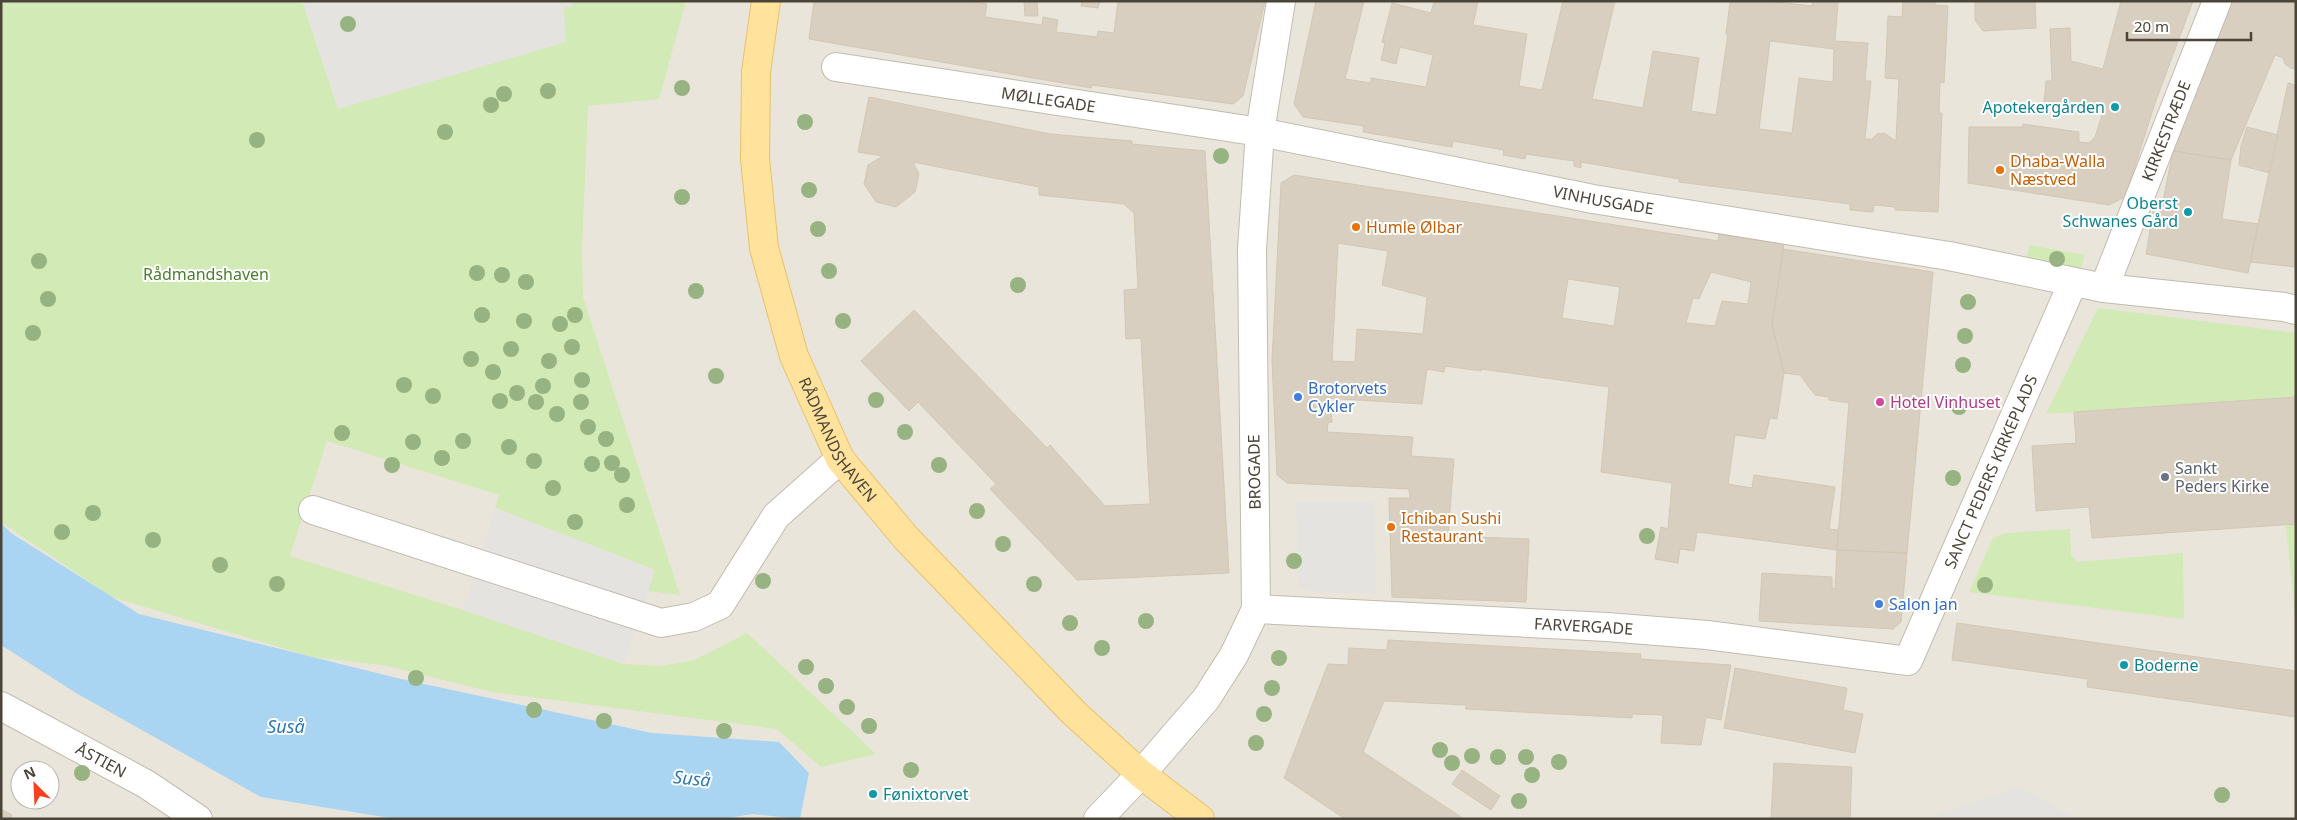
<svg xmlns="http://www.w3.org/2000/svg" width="2297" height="820" viewBox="0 0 2297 820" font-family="'Noto Sans',sans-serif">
	<rect width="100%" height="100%" fill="#f6f3ec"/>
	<!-- residential -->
	<path fill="#eae5da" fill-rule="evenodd" d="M1,1H2296V819H1ZM20,770H50V800H20Z"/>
	<!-- green -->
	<path fill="#d2eab5" d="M1,1H686L659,99L588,106L582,249L583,297L680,595L648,591L655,570L495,508L499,495L327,441L290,556L463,610L624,664L661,666L695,660L747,633L876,754L821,767L777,729L492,692L383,665L312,657L112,597L1,522Z
		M2030,245L2085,255L2080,271L2026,260Z
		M2098,308L2296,333V397L2046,414Z
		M2296,524V628L2286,525Z
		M2070,529L2071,555L2077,562L2183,553L2184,619L1969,592L1993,538L2005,533Z"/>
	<!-- parking -->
	<path fill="#e5e3e0" d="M302,1H571L573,7H564L566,42L338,109Z
		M1296,502H1374L1376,594L1310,592L1299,586Z
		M495,508L655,570L624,664L463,610Z
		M2020,787L2077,819H1936L1939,813Z"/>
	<!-- water -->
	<path fill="#a9d4f2" d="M1,523L11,533L139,614L401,679L652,733L779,742L809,773L800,819L752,814L723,819L390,818L261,797L76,693L1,645Z"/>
	<!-- building -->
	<path fill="#d8cfc1" stroke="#d3c7b4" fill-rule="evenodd" d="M814,1H970L987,4L985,17L1042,25L1043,17L1058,20L1056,32L1097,37L1098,31L1114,33L1118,1H1265L1245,88L1243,96L1233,104L1092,85L1091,88L809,39Z
		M1024,1H1037L1038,16H1025Z
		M1082,1H1100L1098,8L1081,6Z
		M1316,1H1364L1345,79L1371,83V78L1426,87L1433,55L1400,47L1396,64L1381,60L1385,43L1382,42L1392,3L1431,13L1434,1H1478L1473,25L1527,34L1519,86L1542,90L1563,1H1615L1592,99L1643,108L1653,51L1699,58L1691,111L1716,115L1728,34H1726L1730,1H1769L1812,6L1813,1H1838L1835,41L1868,43L1865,81H1871L1865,139H1872L1877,134L1884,133L1896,141L1899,79L1885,78L1888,16L1902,17L1903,1H1935V5L1948,6L1944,83L1940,82L1939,113H1942L1938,212L1895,210V207L1874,205L1873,212L1850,210V204L1679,182V179L1581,162V168L1574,166V161L1526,154L1525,159L1503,155L1504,150L1453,141L1452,147L1363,132L1364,126L1303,117L1294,104ZM1770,41L1834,49L1833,82L1799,78L1792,133L1759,129Z
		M1975,1H2035L2036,28L1983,31L1975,20Z
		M2121,1H2193L2155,103L2125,197L2109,205L1968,183L1969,127H2023V124L2079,132V142L2089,143L2095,137L2103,112L2044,102L2046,81H2052L2050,29L2070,28L2071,61L2103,69Z
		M2232,1H2296V69L2290,68L2285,64L2283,58L2275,55L2231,160L2173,151Z
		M2288,83L2296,85V267L2250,262Z
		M869,97L1050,134L1132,141V144L1205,151L1229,573L1077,580L990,489L996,484L918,402L909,411L861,361L914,310L1047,448L1050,445L1105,506L1150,504L1141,338L1126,339L1124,290L1138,289L1134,213L1124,204L1039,195V187L913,162L919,174L915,192L896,207L876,202L864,184L868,165L883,156L858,152Z
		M2247,127L2278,135L2270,173L2239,165L2241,146Z
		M2173,151L2231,160L2222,219L2259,224L2248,273L2146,254L2154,205L2162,206Z
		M1294,175L1718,241L1719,234L1784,244L1772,325L1784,373L1777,419L1770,418L1765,439L1735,435L1728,484L1752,488L1754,475L1835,487L1829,529L1838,530L1837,550L1697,532L1694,551L1680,549L1678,563L1655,559L1661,527L1668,529L1672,483L1601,472L1609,387L1482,369L1481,371L1445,366L1444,372L1427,369L1422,404L1325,398V406L1331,410L1332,422L1328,423L1327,432L1413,437L1411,456L1454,459L1448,536L1529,539L1526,602L1392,597L1389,498H1410L1409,489L1287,483L1277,475L1272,360L1281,183ZM1338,243L1388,251L1382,285L1427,297L1423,334L1357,329L1355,362L1332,361ZM1711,272L1751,282L1748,304L1722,301L1715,326L1686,323L1693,298L1699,299ZM1568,279L1620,287L1614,326L1562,318Z
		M1783,249L1933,272L1907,553L1837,550L1849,403L1829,400V397L1815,395L1800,375L1784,373L1772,325Z
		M2296,397V524L2092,538L2089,507L2036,511L2032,446L2076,443L2074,412Z
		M1837,550L1907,553L1901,622L1893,629L1759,621L1762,573L1832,577V588L1835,589Z
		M1957,623L2296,671V717L2087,687L2088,679L1952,660Z
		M1388,640L1641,654L1640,659L1731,665L1721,720L1706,717L1701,745L1661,743L1663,715L1632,714V718L1466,709V705L1384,701L1363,752L1464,819H1345L1284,778L1328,664L1348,665L1349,648L1387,650Z
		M1735,668L1847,688L1843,710L1863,714L1855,753L1724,728Z
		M1774,763L1852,767L1850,819H1771Z
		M1462,770L1500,796L1491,810L1452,784Z
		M1,809L12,815L10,819H1Z"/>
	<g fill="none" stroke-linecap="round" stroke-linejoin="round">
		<!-- minor casing -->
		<g stroke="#c2bbae" stroke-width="30">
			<g id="minor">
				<path id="s1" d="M836,67L1260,132L1593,199L1949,256L2104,288L2284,307L2296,310"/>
				<path id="s2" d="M2104,288L2217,1"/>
				<path d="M313,510L661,623L694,617L720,605L776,516L840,459"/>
				<path id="s3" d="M1256,609L1607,627L1707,635L1908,661L2073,282"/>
				<path id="s4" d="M1,706L146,784L198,819"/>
				<path d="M1098,819L1141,774L1206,699L1234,655L1256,609L1252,249L1260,132L1281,1"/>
			</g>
		</g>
		<!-- major casing -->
		<g stroke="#e6c16a" stroke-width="30">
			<g id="major">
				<path id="s5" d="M766,1L756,72L755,159L764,248L794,356L840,459L906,538L1074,713L1141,774L1200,819"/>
			</g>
		</g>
		<!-- minor -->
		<use href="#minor" stroke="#fff" stroke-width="28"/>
		<!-- major -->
		<use href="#major" stroke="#ffe39c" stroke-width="28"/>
	</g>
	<!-- trees -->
	<g fill="#97b381">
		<circle cx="348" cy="24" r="8"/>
		<circle cx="682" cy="88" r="8"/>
		<circle cx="548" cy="91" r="8"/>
		<circle cx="504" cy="94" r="8"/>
		<circle cx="491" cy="105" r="8"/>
		<circle cx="805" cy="122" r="8"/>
		<circle cx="445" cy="132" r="8"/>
		<circle cx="257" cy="140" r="8"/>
		<circle cx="1221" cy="156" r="8"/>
		<circle cx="809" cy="190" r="8"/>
		<circle cx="682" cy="197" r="8"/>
		<circle cx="818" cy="229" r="8"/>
		<circle cx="2057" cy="259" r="8"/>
		<circle cx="39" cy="261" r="8"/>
		<circle cx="829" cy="271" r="8"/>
		<circle cx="477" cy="273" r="8"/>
		<circle cx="502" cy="275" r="8"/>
		<circle cx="526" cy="282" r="8"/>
		<circle cx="1018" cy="285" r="8"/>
		<circle cx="696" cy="291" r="8"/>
		<circle cx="48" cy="299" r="8"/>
		<circle cx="1968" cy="302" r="8"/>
		<circle cx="482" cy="315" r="8"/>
		<circle cx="575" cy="315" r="8"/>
		<circle cx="524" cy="321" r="8"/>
		<circle cx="843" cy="321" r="8"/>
		<circle cx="560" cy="324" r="8"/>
		<circle cx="33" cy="333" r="8"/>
		<circle cx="1965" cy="336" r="8"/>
		<circle cx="572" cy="347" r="8"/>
		<circle cx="511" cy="349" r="8"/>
		<circle cx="471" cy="359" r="8"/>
		<circle cx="549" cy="361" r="8"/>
		<circle cx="1963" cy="365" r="8"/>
		<circle cx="493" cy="372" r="8"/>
		<circle cx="716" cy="376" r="8"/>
		<circle cx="582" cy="380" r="8"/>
		<circle cx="404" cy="385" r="8"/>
		<circle cx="543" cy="386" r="8"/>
		<circle cx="517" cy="393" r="8"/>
		<circle cx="433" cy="396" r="8"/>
		<circle cx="876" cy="400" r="8"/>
		<circle cx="500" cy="401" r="8"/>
		<circle cx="536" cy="402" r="8"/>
		<circle cx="581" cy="402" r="8"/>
		<circle cx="1959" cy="407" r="8"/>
		<circle cx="557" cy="414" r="8"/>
		<circle cx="588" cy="427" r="8"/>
		<circle cx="905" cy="432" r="8"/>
		<circle cx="342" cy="433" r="8"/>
		<circle cx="606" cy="439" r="8"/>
		<circle cx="463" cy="441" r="8"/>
		<circle cx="413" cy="442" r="8"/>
		<circle cx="509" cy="447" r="8"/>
		<circle cx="442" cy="458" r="8"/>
		<circle cx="534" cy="461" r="8"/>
		<circle cx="612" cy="463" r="8"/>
		<circle cx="592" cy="464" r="8"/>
		<circle cx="392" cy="465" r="8"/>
		<circle cx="939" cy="465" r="8"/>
		<circle cx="622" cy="475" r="8"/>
		<circle cx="1953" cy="478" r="8"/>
		<circle cx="553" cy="488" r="8"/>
		<circle cx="627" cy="505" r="8"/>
		<circle cx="977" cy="511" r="8"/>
		<circle cx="93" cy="513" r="8"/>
		<circle cx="575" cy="522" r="8"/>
		<circle cx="62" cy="532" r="8"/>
		<circle cx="1647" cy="536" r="8"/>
		<circle cx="153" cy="540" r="8"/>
		<circle cx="1003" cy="544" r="8"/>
		<circle cx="1294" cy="561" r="8"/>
		<circle cx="220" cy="565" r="8"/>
		<circle cx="763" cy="581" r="8"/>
		<circle cx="277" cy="584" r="8"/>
		<circle cx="1034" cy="584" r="8"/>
		<circle cx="1985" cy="585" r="8"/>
		<circle cx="1146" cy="621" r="8"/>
		<circle cx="1070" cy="623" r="8"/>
		<circle cx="1102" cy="648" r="8"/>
		<circle cx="1279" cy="658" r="8"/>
		<circle cx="806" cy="667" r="8"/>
		<circle cx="416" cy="678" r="8"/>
		<circle cx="826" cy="686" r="8"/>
		<circle cx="1272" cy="688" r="8"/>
		<circle cx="847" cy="707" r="8"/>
		<circle cx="534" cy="710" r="8"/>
		<circle cx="1264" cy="714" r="8"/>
		<circle cx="604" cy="721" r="8"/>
		<circle cx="869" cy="726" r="8"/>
		<circle cx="724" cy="731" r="8"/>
		<circle cx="1256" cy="743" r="8"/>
		<circle cx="1440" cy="750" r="8"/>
		<circle cx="1472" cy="756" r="8"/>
		<circle cx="1498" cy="757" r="8"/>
		<circle cx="1526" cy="757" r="8"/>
		<circle cx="1559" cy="762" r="8"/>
		<circle cx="1452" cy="763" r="8"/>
		<circle cx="911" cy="770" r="8"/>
		<circle cx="82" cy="773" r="8"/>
		<circle cx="1532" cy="775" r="8"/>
		<circle cx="2222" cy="795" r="8"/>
		<circle cx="1519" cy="801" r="8"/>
	</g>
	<!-- markers -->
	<g fill="#0f9aa8" stroke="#fff" stroke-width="2">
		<circle cx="2115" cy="107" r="5"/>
		<circle cx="2188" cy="212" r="5"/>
		<circle cx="2124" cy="665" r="5"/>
		<circle cx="873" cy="794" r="5"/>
	</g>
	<g fill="#e8710a" stroke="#fff" stroke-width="2">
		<circle cx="2000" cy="170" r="5"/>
		<circle cx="1356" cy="227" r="5"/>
		<circle cx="1391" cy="527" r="5"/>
	</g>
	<g fill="#3f7fe0" stroke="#fff" stroke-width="2">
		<circle cx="1298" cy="397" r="5"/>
		<circle cx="1879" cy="604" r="5"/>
	</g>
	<circle fill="#d1479c" stroke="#fff" stroke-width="2" cx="1880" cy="402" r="5"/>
	<circle fill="#6b7280" stroke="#fff" stroke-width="2" cx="2165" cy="477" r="5"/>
	<g text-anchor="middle" stroke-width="4" stroke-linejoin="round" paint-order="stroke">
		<!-- street labels -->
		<g font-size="16" fill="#4b4439" stroke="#fff">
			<text dy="6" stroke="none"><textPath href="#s1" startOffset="215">MØLLEGADE</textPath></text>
			<text dy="6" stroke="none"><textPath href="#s2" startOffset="169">KIRKESTRÆDE</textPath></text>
			<text dy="6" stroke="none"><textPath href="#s1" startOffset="779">VINHUSGADE</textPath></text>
			<text dy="6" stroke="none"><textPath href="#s5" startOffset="455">RÅDMANDSHAVEN</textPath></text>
			<text dy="6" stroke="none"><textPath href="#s3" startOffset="861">SANCT PEDERS KIRKEPLADS</textPath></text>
			<text transform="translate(1254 472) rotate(-91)" y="6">BROGADE</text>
			<text dy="6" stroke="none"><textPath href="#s3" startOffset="328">FARVERGADE</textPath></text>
			<text dy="6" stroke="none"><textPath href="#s4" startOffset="114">ÅSTIEN</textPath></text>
		</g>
		<!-- culture labels -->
		<g font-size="16" fill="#0d838f" stroke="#fff" text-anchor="end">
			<text x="2105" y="113">Apotekergården</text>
			<text x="2178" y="209">Oberst<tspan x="2178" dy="18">Schwanes Gård</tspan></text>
			<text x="2134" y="671" text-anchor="start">Boderne</text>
			<text x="883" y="800" text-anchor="start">Fønixtorvet</text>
		</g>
		<!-- food labels -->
		<g font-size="16" fill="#c56008" stroke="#fff" text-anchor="start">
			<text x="2010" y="167">Dhaba-Walla<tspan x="2010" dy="18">Næstved</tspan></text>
			<text x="1366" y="233">Humle Ølbar</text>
			<text x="1401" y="524">Ichiban Sushi<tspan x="1401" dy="18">Restaurant</tspan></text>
		</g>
		<!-- park labels -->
		<g font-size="16" fill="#4a7f2a" stroke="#fff">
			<text x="206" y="280">Rådmandshaven</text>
		</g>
		<!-- shop labels -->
		<g font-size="16" fill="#366cbe" stroke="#fff" text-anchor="start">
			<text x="1308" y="394">Brotorvets<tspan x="1308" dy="18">Cykler</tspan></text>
			<text x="1889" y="610">Salon jan</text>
		</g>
		<!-- hotel labels -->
		<g font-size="16" fill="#b23c85" stroke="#fff" text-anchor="start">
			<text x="1890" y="408">Hotel Vinhuset</text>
		</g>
		<!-- worship labels -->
		<g font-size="16" fill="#5b616d" stroke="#fff" text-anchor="start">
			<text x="2175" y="474">Sankt<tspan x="2175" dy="18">Peders Kirke</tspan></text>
		</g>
		<!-- water labels -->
		<g font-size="18" font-style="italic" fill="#2e7ab2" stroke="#fff">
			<text x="286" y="733">Suså</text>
			<text transform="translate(692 779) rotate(6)" y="6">Suså</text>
		</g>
	</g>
	<!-- border -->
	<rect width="2297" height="820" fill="none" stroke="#4b4439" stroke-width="5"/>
	<!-- north arrow -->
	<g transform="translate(35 785) rotate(336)"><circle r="24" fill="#ffffff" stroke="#b7b4b0"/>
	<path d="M0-4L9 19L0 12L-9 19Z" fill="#fc3f1d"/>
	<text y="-8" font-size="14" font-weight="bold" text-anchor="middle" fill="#4b4439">N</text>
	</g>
	<!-- scale -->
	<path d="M2127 32v8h124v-8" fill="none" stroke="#4b4439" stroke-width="2.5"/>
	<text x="2134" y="32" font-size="15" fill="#4b4439" stroke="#ffffff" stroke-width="4" paint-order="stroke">20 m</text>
</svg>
